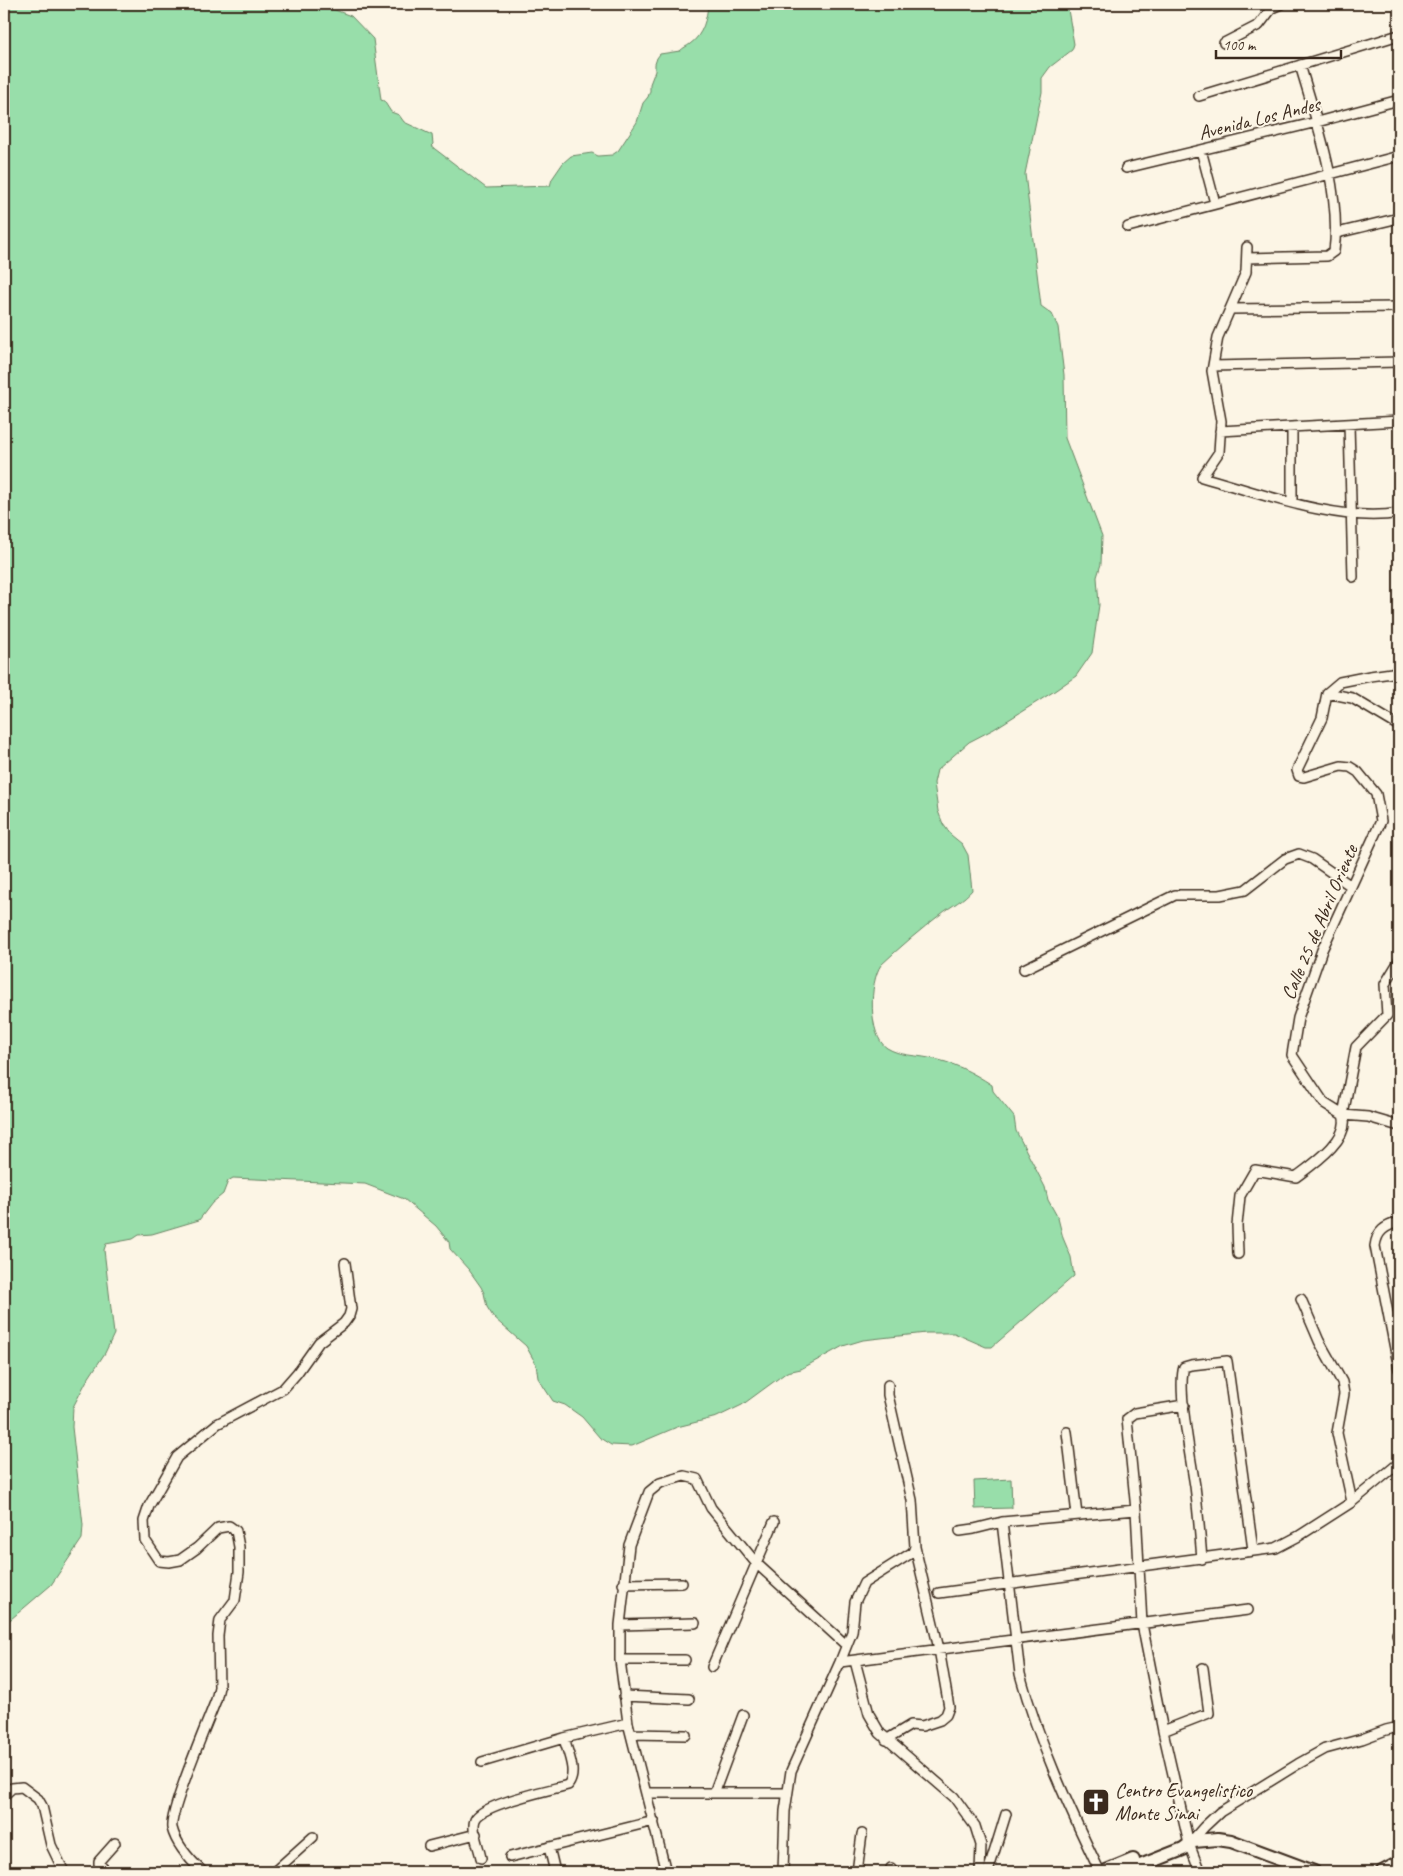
<svg xmlns="http://www.w3.org/2000/svg" width="1403" height="1876" viewBox="0 0 1403 1876" font-family="Caveat,sans-serif">
	<rect width="100%" height="100%" fill="#fcf5e5"/>
	<filter id="ink" filterUnits="userSpaceOnUse"><feTurbulence type="fractalNoise" baseFrequency=".02" numOctaves="2"/><feDisplacementMap in="SourceGraphic" scale="10" xChannelSelector="R" yChannelSelector="G"/><feConvolveMatrix kernelMatrix="1 2 1 2 8 2 1 2 1" color-interpolation-filters="sRGB"/></filter>
	<g filter="url(#ink)">
		<!-- green -->
		<path fill="#98deaa" stroke="#6a8464" d="M4,4H319L351,16L373,39L381,100L384,101L391,112L399,115L404,122L432,135L433,144L431,146L486,188L550,186L552,179L563,163L571,156L592,153L598,156L612,155L618,151L637,122L643,103L648,97L650,91V84L655,71V64L657,58L660,54L680,51C684,47 686,47 690,44C703,35 707,18 708,4H1067L1074,44L1072,50L1050,67L1042,78V92L1025,174L1041,306L1052,314L1058,327L1064,375L1065,438L1102,536L1101,564L1097,577L1099,605L1092,653L1076,676L1053,692L994,729L969,742L937,770L934,783L938,811L943,824L951,835L962,844L968,855L972,890C964,900 951,906 941,914C920,930 900,947 881,965C869,982 868,1036 887,1048C900,1056 915,1055 929,1058C953,1062 972,1072 992,1085L993,1091L1014,1117L1016,1131L1045,1187L1048,1200L1058,1218L1063,1238L1071,1257L1074,1276L992,1347H986L954,1333H926L863,1340L843,1346L801,1369L787,1372L742,1405L717,1417L677,1427L632,1446L611,1445L600,1438L582,1417L565,1405L553,1401L538,1378L536,1364L526,1346L494,1318L487,1307L484,1293L481,1287L469,1270L450,1249L449,1242L436,1226L404,1199L365,1184L233,1178L228,1181L223,1194L212,1203L199,1220L152,1234L139,1235L133,1239L106,1244L104,1250L114,1334L105,1353L86,1382L73,1407L72,1427L83,1525L82,1539L51,1585L4,1625Z
			M1011,1479L1012,1508L975,1509L974,1481Z"/>
		<g fill="none" stroke-linecap="round" stroke-linejoin="round">
			<!-- street casing -->
			<g stroke="#3b2a1e" stroke-width="12">
				<path id="street" d="M1224,43L1259,25L1272,8L1281,4
					M1199,96L1399,35
					M1201,150L1215,203
					M1126,168L1317,122L1399,100
					M1128,227L1399,156
					M1337,233L1399,218
					M1247,247L1246,272L1218,337L1212,371L1221,421L1219,452L1202,477C1259,493 1341,524 1399,513
					M1247,258L1327,256L1334,251C1342,194 1316,119 1300,65
					M1230,309L1399,307
					M1213,366L1399,362
					M1349,424L1353,577
					M1292,427V503
					M1220,431L1399,421
					M1399,672L1370,676L1340,682L1327,693L1322,718L1297,770L1299,776L1304,777L1341,766L1350,767L1358,772L1376,794L1381,821L1322,950L1298,1018L1292,1055L1324,1103L1343,1115L1368,1117L1399,1126
					M1327,693L1352,698L1399,726
					M1024,969L1175,895H1220L1245,890L1285,859L1299,854L1312,859L1351,886
					M1399,1222C1385,1226 1377,1231 1375,1246L1399,1369
					M1238,1254L1237,1225L1240,1196L1255,1170L1296,1177C1312,1165 1352,1138 1343,1115L1356,1047L1387,1015L1385,984L1399,961
					M1301,1299L1319,1341L1342,1382L1344,1394L1337,1433L1352,1502
					M1184,1405L1135,1413L1127,1419L1136,1510L1142,1624L1163,1731L1189,1844L1200,1872
					M1067,1432L1077,1515
					M1002,1522L1020,1674C1039,1743 1069,1808 1100,1872
					M960,1531L974,1529L1002,1522L1136,1510
					M1202,1559C1200,1535 1198,1510 1195,1486C1191,1460 1177,1388 1184,1367L1191,1365L1227,1361L1253,1550
					M623,1584L682,1583
					M939,1593L1276,1548L1299,1536L1352,1502L1399,1463
					M620,1625L695,1623
					M1397,1634H1399
					M620,1660H685
					M855,1661L869,1714L880,1733L954,1797L975,1826L981,1845L980,1872
					M840,1662L1248,1610
					M712,1667L774,1522
					M624,1696L689,1699
					M1163,1731L1209,1713L1203,1668
					M631,1734L686,1735
					M886,1740L911,1725L922,1726L940,1720L946,1715L949,1707L939,1649L915,1547L912,1500L888,1395V1385
					M482,1762L564,1738L628,1723
					M647,1793H787
					M714,1793L743,1715
					M4,1795L12,1788L22,1787L38,1799L42,1806L51,1845L64,1872
					M1189,1844L1204,1827L1220,1812L1298,1764L1325,1749L1362,1739L1386,1730L1399,1727
					M429,1846L476,1834
					M549,1847L555,1872
					M510,1857L654,1821
					M481,1858C479,1847 471,1830 475,1820C481,1804 550,1790 568,1785C578,1772 567,1752 564,1738
					M107,1872L99,1864V1861L115,1843
					M203,1872C191,1861 176,1844 172,1828C169,1812 208,1721 216,1700L219,1687L218,1636L220,1620L235,1600L239,1572V1547L236,1531L229,1526L218,1528L197,1548L180,1560L169,1562L159,1561L145,1540L144,1521L149,1506L177,1457L217,1424L283,1389L297,1373L319,1342L344,1323L349,1316L351,1309L345,1263
					M274,1872L313,1837
					M666,1872L628,1723L620,1660V1625L629,1545L649,1492L660,1483L684,1476L697,1479L711,1508L756,1563L846,1645
					M783,1872L785,1811L791,1771L840,1662L852,1632L855,1602L864,1583L913,1552L915,1547
					M857,1872L862,1834
					M891,1872V1868
					M988,1872L1006,1814"/>
			</g>
			<!-- secondary casing -->
			<g stroke="#3b2a1e" stroke-width="16">
				<path id="secondary" d="M1104,1872L1133,1860
					M1125,1872L1183,1849L1194,1841L1218,1839L1231,1841L1314,1872
					M1382,1872L1399,1863"/>
			</g>
			<!-- street -->
			<use href="#street" stroke="#fcf5e5" stroke-width="9"/>
			<!-- secondary -->
			<use href="#secondary" stroke="#fcf5e5" stroke-width="12"/>
		</g>
	</g>
	<!-- icons -->
	<defs>
		<g id="church-square" transform="scale(1.4375)"><rect x="-9" y="-9" width="18" height="18" rx="4" fill="#3b2a1e" stroke="#fcf5e5"/><path d="M-1.2-6h2.4v3.5h3.3v2.4h-3.3V6h-2.4V-.1h-3.3v-2.4h3.3Z" fill="#fff"/></g>
	</defs>
	<g fill-rule="evenodd">
		<use href="#church-square" x="1096" y="1802"/>
	</g>
	<g text-anchor="middle" stroke-width="4" stroke-linejoin="round" paint-order="stroke">
		<!-- street labels -->
		<g font-size="20" fill="#3b2a1e" stroke="#fcf5e5">
			<text transform="translate(1259 118) rotate(-14)" y="7">Avenida Los Andes</text>
			<text transform="translate(1319 922) rotate(-67)" y="7">Calle 25 de Abril Oriente</text>
		</g>
		<!-- poi labels -->
		<g font-size="20" fill="#3b2a1e" stroke="#fcf5e5" text-anchor="start">
			<text x="1115" y="1797">Centro Evangelistico<tspan x="1115" dy="23">Monte Sinai</tspan></text>
		</g>
	</g>
	<!-- margin -->
	<rect width="1403" height="1876" fill="none" stroke="#fcf5e5" stroke-width="20"/>
	<rect x="10" y="10" width="1383" height="1856" fill="none" stroke="#3b2a1e" stroke-width="2" filter="url(#ink)"/>
	<!-- scale -->
	<path d="M1216 50v8h125v-8" fill="none" stroke="#3b2a1e" stroke-width="2.5"/>
	<text x="1223" y="50" font-size="15" fill="#3b2a1e" stroke="#fcf5e5" stroke-width="4" paint-order="stroke">100 m</text>
</svg>
